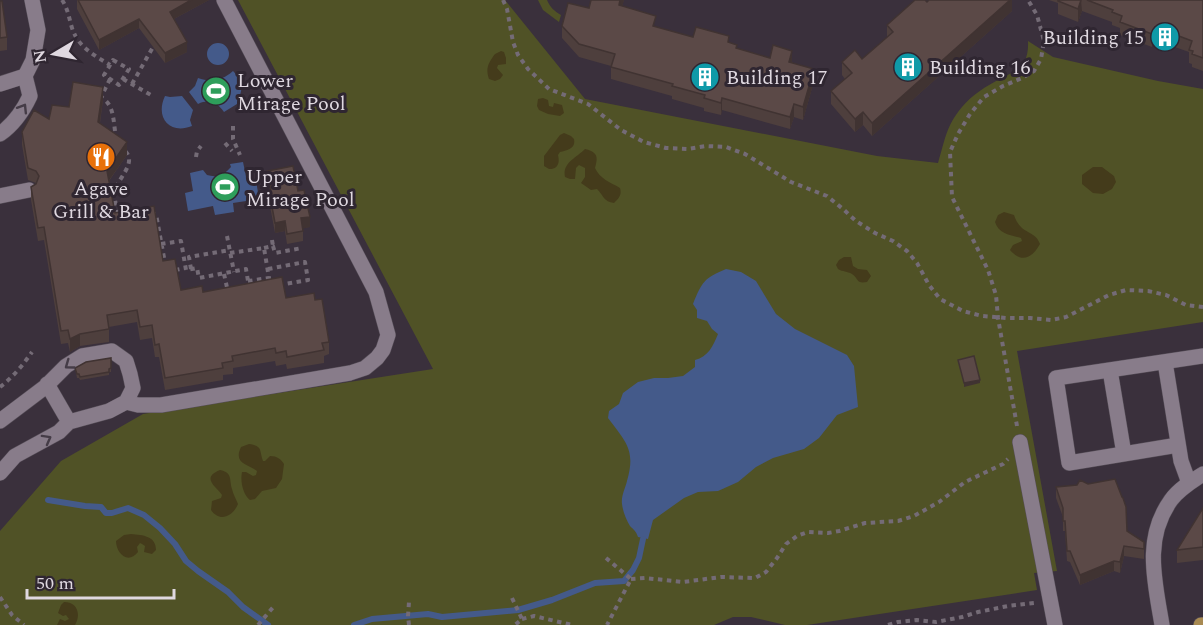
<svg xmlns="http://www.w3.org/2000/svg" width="1203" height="625" viewBox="0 0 1203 625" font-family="Spectral,serif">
	<rect width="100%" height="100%" fill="#3a303c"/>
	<!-- green -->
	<path fill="#505226" d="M238,0H505L585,99L877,156L938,163C945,140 946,126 962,107C972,95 986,86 1000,79C1019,69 1029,65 1028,41L1053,57L1158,81L1203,89V322L1017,351L1057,571L1034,573L1037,590L807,625H785L751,617H733L714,625H0V531L61,461L143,414L433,369Z
		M538,0H547C550,7 554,11 561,15L559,22L543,10Z"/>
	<!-- sand -->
	<path fill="#443b1b" d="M501,51L504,52L506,58V64L498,65L497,68L503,75L500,79L495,81L489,79C485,68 489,62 495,54Z
		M543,98L548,100L549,106L553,107L554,103L562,105L564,113L560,116L548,114L539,110L537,106L538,99Z
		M564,133L571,136L574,139C576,149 567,150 560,152L558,155C560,163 558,169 549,169L544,166V156L560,135Z
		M585,149C598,152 598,157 595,168C600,179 610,182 620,188C622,195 619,198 614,203C604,202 603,195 597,189L591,190L581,183L585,177V168L579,165L576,168L575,179H570L565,177C562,163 576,158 585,149Z
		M1093,167H1102L1114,176L1116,182L1112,189L1103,194L1093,193L1082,184V175Z
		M1004,212L1014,215C1021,236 1035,229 1040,244C1033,257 1022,264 1010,250L1013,245L1022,241L1021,238C1010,235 999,234 995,222L998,215Z
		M844,257H851L853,266L858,269L867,270L871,276L867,282C856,284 859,279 852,274C847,271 843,272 838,269L836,265L839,260Z
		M249,444C263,446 259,450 263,461H265L270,456C277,456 281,459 284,464L282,479L276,488L262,491L255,499L250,500C243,495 240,481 242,472H246L253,476L256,475L257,471C248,464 233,464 241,447Z
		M220,470C233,473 229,479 232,489C233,494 236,499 238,504C233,516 220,523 211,510L212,501L221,498L222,495C217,487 200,478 220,470Z
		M131,534C143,535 156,536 156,550L152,554L144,552L145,546L142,544L140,543L137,547L138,552C128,565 116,553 116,541L124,535Z
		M64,602C78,602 81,615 75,625H57L60,619L65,621L69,619L66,615L63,616L58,613L61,605Z"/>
	<!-- water -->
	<path fill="#445a8a" d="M207 54a11 11 0 1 1 22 0a11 11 0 1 1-22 0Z
		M233,71C244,83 243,88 237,104L224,112C217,102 209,99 198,104L189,92L195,86L198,78C211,83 223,80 233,71Z
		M165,96L170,97L182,96L193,110L190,120L192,126C169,135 155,117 165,96Z
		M243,162L247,181L256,180L259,199L233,203L234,212L215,215L213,206L188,211L185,193L193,191L190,173L203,170L207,175C217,178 224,175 231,167L230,164Z
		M726,269L741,272L756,281L776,314L795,329L847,355L854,366L858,407L837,415L819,438L804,449L773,458L756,467L738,482L718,491L698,492L684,498L653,520L648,539L638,537C636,531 634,530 630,526C626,519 623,512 622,504C621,496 625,489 627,481C636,450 626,442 608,418L609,411L619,404L623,393L638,382L654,378H668L683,376L695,367V360C708,357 713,346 718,334L712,329L707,321L697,318V310L693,304C702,282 704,278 726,269Z"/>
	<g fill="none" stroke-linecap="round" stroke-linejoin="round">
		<!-- stream -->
		<path stroke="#445a8a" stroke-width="6" d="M48,500L85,506L101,507L106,513H112L128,508L144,515L160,528L175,544L186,561L198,571L228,592L243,607L268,625
			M354,625L372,619L428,614L442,617L518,610L552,600L595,583L624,581L633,570L639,558L643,539"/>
		<!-- minor casing -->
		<g stroke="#564e58" stroke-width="16">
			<path id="minor" d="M0,84L25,76
				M0,134C14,124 23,111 30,96L25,76L33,60L38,30L32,0
				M0,196L29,190
				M1165,362L1181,461L1189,483
				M1110,370L1124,454
				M47,384L69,422
				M126,402L138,405H161L350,373L365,368L377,358L383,350L388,335L376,292L224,0
				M0,421L45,387L66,366L82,356L112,351L126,361L130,374L133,388L126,402L109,411L69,422L59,432L15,456L0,473
				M1020,442L1055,625
				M1178,445L1069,463L1056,378L1203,356
				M1162,625C1155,582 1143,539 1171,500C1179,489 1192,481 1203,474"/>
		</g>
		<!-- major casing -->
		<g stroke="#564e58" stroke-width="16">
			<path id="major" d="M1201,625H1203"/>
		</g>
		<!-- path -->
		<path stroke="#746b76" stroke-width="4" stroke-dasharray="4.5 4.5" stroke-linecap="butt" d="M62,0C68,9 69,18 72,28C78,47 94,55 110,65
			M503,0L507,9L513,42L518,55L528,69L549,89L588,104L621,130L644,142L666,148L688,149L706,146L726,147L745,154L791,182L827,196L843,209L856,221L875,233L893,241L907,251L917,263L929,285L940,299L963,311L982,316L1007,318H1030L1051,320L1066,317L1109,295L1126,290L1148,291L1166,295L1186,305L1203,307
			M113,60L129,69L119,85L104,75Z
			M110,79L101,97C115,105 113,122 116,137
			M123,79L151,95
			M132,84L153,47L158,45
			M233,126V139L240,155
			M225,143L232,151
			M196,157L197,151L201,146
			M118,214C117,207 113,197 115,190C119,177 138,162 124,150
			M151,214H156L165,263
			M227,236L234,272
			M272,240L273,246
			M161,244L181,241L186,270L197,268L199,278L246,269L249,287
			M264,248L273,246L275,253L302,248
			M230,253L264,248L270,284
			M191,269L189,257L230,250
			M268,269L305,262L308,280L279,285
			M175,270L186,268
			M224,274L228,292
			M248,281L269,278
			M0,387C13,377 23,365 32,352
			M1017,426L998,318L996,295L988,270L952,197L950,152L958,134L970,114L984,97L1003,86L1022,78L1034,71L1041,59L1044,41L1037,15L1028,0
			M606,558L631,579L607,625
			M631,579L645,578L683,582L721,577L755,578L766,572L777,558L786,544L797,536L808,532L828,533L839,531L865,523L898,521L914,516L939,502L965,482L1003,464L1008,459
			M0,597L12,615L24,625
			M512,598L522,619L515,625
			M522,619L534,616L572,625
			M258,625L275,605
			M409,625L408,616L409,602
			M888,625L898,622L917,620L936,622L962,617L978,612L1008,606L1034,603"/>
		<!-- minor -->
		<use href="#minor" stroke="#887c8a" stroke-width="15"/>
		<!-- major -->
		<use href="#major" stroke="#a88a52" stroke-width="15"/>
	</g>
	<!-- wall -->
	<path fill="#4e3f3d" d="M77,0H209L174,19L187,52L165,63L139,28L99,50L77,9Z
		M591,0H624L622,6L656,27L693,37L729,43L737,48L770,58L792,62L814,81L803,120L794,117L790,129L722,110L721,115L704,111V108L672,99V96L611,79V66L579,57L562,38V26L589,8Z
		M1012,0V11L872,136L863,125L855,132L831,104V91L845,79L842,75V62L862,59L887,37V25L927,2Z
		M1049,0H1203V71L1192,67V64L1189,63V52L1155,40L1152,47L1120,35V28L1112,25V22L1082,11L1078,22L1058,14V3Z
		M0,1L7,37V50L0,51Z
		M103,100L100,123L127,155L109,181L115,213L163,261L181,290L315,300L329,342V354L324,356V363L287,369L286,364L276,366L275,361L233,368V374L223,375V380L165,390L159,357H155L152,338L140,340L137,322L109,327V342L80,346L70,352L68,343L61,344L44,240L38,241L31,200V187L36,184V183L28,180L22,145V132L49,119L69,107Z
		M267,171L298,191L310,227L303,228V241L287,244L285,231L275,233L270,206V196L267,181Z
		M111,358V372H109V375L80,380L79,378H77L75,368Z
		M1056,487L1127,531L1144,542V559L1124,556L1120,573L1114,571L1080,585L1070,562L1067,561L1065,531H1063V517L1056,498Z
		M1203,508V560L1177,563V550Z"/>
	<!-- shaded-wall -->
	<path fill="#403332" d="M191,0H209L170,21V12Z
		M620,0H624L619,18V5Z
		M1010,0H1012V11L872,136V123Z
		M1081,0L1082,11L1078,22V9Z
		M139,19V28L99,50V40Z
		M1155,27V40L1152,47V34Z
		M187,42V52L165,63V53Z
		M792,51V63L789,62Z
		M814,69V81L803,120V107Z
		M103,87V100L98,134V122Z
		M722,98V110L721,115V103Z
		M794,104V117L790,129V117Z
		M863,112V125L855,132V119Z
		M127,142V155L107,183V171Z
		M310,217V227L301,229V218Z
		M285,221V231L275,233V223Z
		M80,334V346L70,352V339Z
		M980,380V383L964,387V383Z
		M1124,546V556L1120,573V562Z
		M1114,561V571L1080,585V575Z"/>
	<!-- building -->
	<path fill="#5b4947" stroke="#403332" stroke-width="1.5" d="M78,0H191L170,12L187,42L165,53L139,19L99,40Z
		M591,0H620L619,5L656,16L653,26L693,37L696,27L729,36L728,42L737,45L736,48L770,58L773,45L792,51L789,62L814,69L803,107L794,104L790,117L722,98L721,103L704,98L705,95L672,86L673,84L611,67L615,54L579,44L562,26L568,3L589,8Z
		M915,0H925L927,2L929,0H1010L872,123L863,112L855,119L831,91L852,73L842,62L855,50L862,59L893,32L887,25Z
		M1058,0H1081L1078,9L1058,1Z
		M1087,0H1203V58L1192,54L1193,51L1189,50L1192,41L1155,27L1152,34L1120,22L1122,16L1112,12L1113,10Z
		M0,1H2L7,37L0,38Z
		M73,82L103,87L98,122L127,142L107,171L115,213L154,206L163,261L175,259L181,290L202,286L203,292L282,277L286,298L314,293L315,300L322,299L329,342L322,343L324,350L287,357L286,351L276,353L275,348L232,356L233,361L222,363L223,368L165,378L159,344L155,345L152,325L140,327L137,310L107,315L109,329L80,334L70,339L68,330L61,331L44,227L38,228L31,187L36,184L39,176L36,171L28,168L22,132L34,110L49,119L52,105L69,107Z
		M293,166L298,191L304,190L310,217L301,218L303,231L287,234L285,221L275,223L270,196H272L267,171Z
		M974,356L980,380L964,383L958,360Z
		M111,358V368L109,369V372L80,377L79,374H77L75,368L86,362Z
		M1115,479L1122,497L1123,498L1126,507L1127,531L1144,542V549L1124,546L1120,562L1114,561L1080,575L1070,551H1067L1065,521H1063V508L1056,487L1077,485L1080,480L1088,484Z
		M1203,508V547L1177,550Z"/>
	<!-- one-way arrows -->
	<defs><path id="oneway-chevron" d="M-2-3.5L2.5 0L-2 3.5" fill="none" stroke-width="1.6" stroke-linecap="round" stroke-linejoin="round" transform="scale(1.5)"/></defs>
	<g stroke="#453c47">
		<use href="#oneway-chevron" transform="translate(23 108) rotate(-58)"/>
		<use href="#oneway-chevron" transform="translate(69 365) rotate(144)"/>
		<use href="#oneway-chevron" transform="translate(47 439) rotate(-29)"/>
	</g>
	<!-- icons -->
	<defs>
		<g id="building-disc" transform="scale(1.5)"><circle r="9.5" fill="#0f9aa8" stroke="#2f2631"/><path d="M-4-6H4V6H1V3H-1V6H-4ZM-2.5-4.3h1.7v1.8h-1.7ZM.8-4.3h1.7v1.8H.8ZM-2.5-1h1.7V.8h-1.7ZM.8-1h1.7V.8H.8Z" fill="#fff"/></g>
		<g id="stadium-disc" transform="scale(1.5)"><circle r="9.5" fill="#2e9e5b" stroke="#2f2631"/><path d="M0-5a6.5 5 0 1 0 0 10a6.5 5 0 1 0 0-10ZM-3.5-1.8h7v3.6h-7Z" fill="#fff"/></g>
		<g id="restaurant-disc" transform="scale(1.5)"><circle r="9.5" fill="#e8710a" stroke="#2f2631"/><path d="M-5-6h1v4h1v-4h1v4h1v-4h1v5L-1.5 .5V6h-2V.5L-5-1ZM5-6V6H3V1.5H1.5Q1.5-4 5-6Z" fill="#fff"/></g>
	</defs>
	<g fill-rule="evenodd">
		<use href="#building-disc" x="1165" y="37"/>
		<use href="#building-disc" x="908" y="67"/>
		<use href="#building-disc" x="705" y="77"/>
		<use href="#stadium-disc" x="216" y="91"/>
		<use href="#restaurant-disc" x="101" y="157"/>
		<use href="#stadium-disc" x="225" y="187"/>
	</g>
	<g text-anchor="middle" stroke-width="6" stroke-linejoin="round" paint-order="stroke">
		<!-- poi labels -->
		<g font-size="20" fill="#dfd8e0" stroke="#2f2631" text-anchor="start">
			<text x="1144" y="44" text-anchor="end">Building 15</text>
			<text x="929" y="74">Building 16</text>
			<text x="726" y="84">Building 17</text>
			<text x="237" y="87">Lower<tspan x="237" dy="23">Mirage Pool</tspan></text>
			<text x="246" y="183">Upper<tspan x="246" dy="23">Mirage Pool</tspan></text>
			<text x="101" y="195" text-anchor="middle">Agave<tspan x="101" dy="23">Grill &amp; Bar</tspan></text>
		</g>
	</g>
	<!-- north arrow -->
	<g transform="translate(54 54) rotate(260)" stroke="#2f2631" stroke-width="4.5" paint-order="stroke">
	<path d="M0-4.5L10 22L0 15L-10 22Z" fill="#dfd8e0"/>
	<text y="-9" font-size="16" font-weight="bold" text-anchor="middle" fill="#dfd8e0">N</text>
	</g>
	<!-- scale -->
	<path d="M27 589v9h147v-9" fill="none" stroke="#dfd8e0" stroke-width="3"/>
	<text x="36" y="589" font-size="18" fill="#dfd8e0" stroke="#2f2631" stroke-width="4.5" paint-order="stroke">50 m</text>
</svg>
